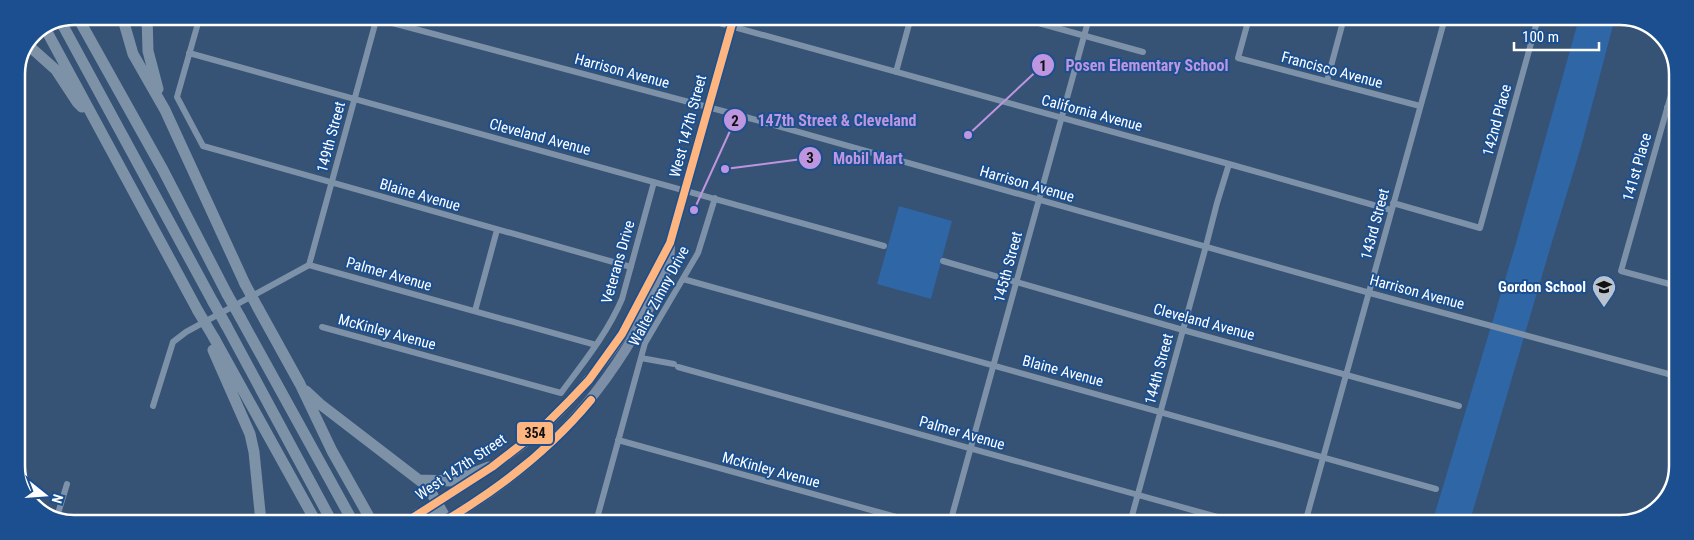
<svg xmlns="http://www.w3.org/2000/svg" width="1694" height="540" viewBox="0 0 1694 540" font-family="'Roboto Condensed',sans-serif">
	<rect width="100%" height="100%" fill="#365274"/>
	<!-- green -->
	<path fill="#2f66a5" d="M1579,18H1615L1581,147L1549,252L1472,514L1511,524L1432,523L1516,243Z
		M899,206L952,221L931,299L877,284Z"/>
	<g fill="none" stroke-linecap="round" stroke-linejoin="round">
		<!-- minor -->
		<path stroke="#7d92a8" stroke-width="6" d="M200,16L177,97L203,146L631,267
			M370,17L749,118L1370,293L1676,376
			M698,17L1229,164L1391,210
			M1017,17L1143,52
			M1249,18L1238,58L1420,106
			M189,53L884,246
			M896,72L911,17
			M1327,81L1344,18
			M1667,107L1677,110
			M1393,203L1480,228L1538,18
			M943,261L1183,330L1459,406
			M309,265L377,17
			M683,279L1436,489
			M1677,286L1621,271L1678,70
			M475,311L497,230
			M322,327L561,393C583,363 607,334 622,299L654,182
			M641,358L674,364
			M678,367L1239,523
			M153,406L173,342L186,332L309,265L596,345
			M618,440L918,523
			M1669,491L1676,464
			M56,520L67,484
			M596,522L645,343L698,253L715,198
			M950,523L1089,18
			M1130,523L1206,246L1217,203L1229,164
			M1305,523L1445,18"/>
		<!-- primary -->
		<path stroke="#7d8ea7" stroke-width="10" d="M406,522C451,493 500,465 541,429C568,405 593,376 614,347C627,329 638,310 647,291C654,276 660,260 669,246
			M443,522C526,475 587,416 635,334C644,320 651,305 658,290C661,282 666,274 668,266C670,259 670,250 670,243L734,17"/>
		<!-- motorway -->
		<path stroke="#7e92a7" stroke-width="11" d="M77,16L163,170L227,294
			M122,16L133,54L165,110L245,284
			M147,16L148,51L158,89
			M61,22L213,302
			M45,28L198,311
			M28,45L56,70L77,102L82,107
			M258,308L300,384L332,451L372,522
			M240,317L353,522
			M226,325L332,522
			M214,338L316,522
			M213,350L250,434L254,452L261,522
			M306,391L320,404L428,487L448,522
			M420,480L453,481L489,467
			M418,514L430,513L446,520
			M457,522L464,509"/>
		<!-- motorway-bridge -->
		<path stroke="#7e92a7" stroke-width="11" d="M245,284L258,308
			M227,294L240,317
			M213,302L226,325
			M198,311L214,338"/>
		<!-- bus-1 casing -->
		<g stroke="#1b4f8f" stroke-width="11">
			<path id="bus-1" d="M406,522L492,467L541,429L570,400L589,380L622,334L670,243L734,17
				M443,522C499,489 549,451 591,400"/>
		</g>
		<!-- bus-1 -->
		<use href="#bus-1" stroke="#ffb580" stroke-width="8"/>
	</g>
	<!-- icons -->
	<defs>
		<g id="school-pin" transform="scale(1.25)"><path d="M0 17L-7.5 6A9.5 9.5 0 1 1 7.5 6Z" fill="#b9c2ce" stroke="#1b4f8f"/><path d="M0-5L7-2L0 1L-7-2ZM-4 1L0 2.5L4 1V4Q0 6-4 4Z" fill="#111"/></g>
	</defs>
	<g fill-rule="evenodd">
		<use href="#school-pin" x="1604" y="287"/>
	</g>
	<g text-anchor="middle" stroke-width="4" stroke-linejoin="round" paint-order="stroke">
		<!-- street labels -->
		<g font-size="15" fill="#fff" stroke="#1b4f8f">
			<text transform="translate(1332 70) rotate(15)" y="5">Francisco Avenue</text>
			<text transform="translate(622 71) rotate(15)" y="5">Harrison Avenue</text>
			<text transform="translate(1092 113) rotate(15)" y="5">California Avenue</text>
			<text transform="translate(1497 120) rotate(-75)" y="5">142nd Place</text>
			<text transform="translate(688 126) rotate(-75)" y="5">West 147th Street</text>
			<text transform="translate(331 137) rotate(-75)" y="5">149th Street</text>
			<text transform="translate(540 137) rotate(15)" y="5">Cleveland Avenue</text>
			<text transform="translate(1637 167) rotate(-74)" y="5">141st Place</text>
			<text transform="translate(1027 184) rotate(16)" y="5">Harrison Avenue</text>
			<text transform="translate(420 195) rotate(16)" y="5">Blaine Avenue</text>
			<text transform="translate(1375 224) rotate(-75)" y="5">143rd Street</text>
			<text transform="translate(618 262) rotate(-74)" y="5">Veterans Drive</text>
			<text transform="translate(1008 267) rotate(-75)" y="5">145th Street</text>
			<text transform="translate(389 274) rotate(16)" y="5">Palmer Avenue</text>
			<text transform="translate(1417 292) rotate(15)" y="5">Harrison Avenue</text>
			<text transform="translate(659 296) rotate(-62)" y="5">Walter Zimny Drive</text>
			<text transform="translate(1204 322) rotate(15)" y="5">Cleveland Avenue</text>
			<text transform="translate(387 332) rotate(15)" y="5">McKinley Avenue</text>
			<text transform="translate(1159 369) rotate(-75)" y="5">144th Street</text>
			<text transform="translate(1063 371) rotate(15)" y="5">Blaine Avenue</text>
			<text transform="translate(962 433) rotate(16)" y="5">Palmer Avenue</text>
			<text transform="translate(461 467) rotate(-34)" y="5">West 147th Street</text>
			<text transform="translate(771 470) rotate(15)" y="5">McKinley Avenue</text>
		</g>
		<!-- poi labels -->
		<g font-size="15" font-weight="bold" fill="#fff" stroke="#1b4f8f" text-anchor="end">
			<text x="1586" y="292">Gordon School</text>
		</g>
	</g>
	<!-- crop -->
	<path d="M0 0H1694V540H0ZM74 25H1620A49 49 0 0 1 1669 74V466A49 49 0 0 1 1620 515H74A49 49 0 0 1 25 466V74A49 49 0 0 1 74 25Z" fill="#1b4f8f" fill-rule="evenodd"/>
	<path fill="none" stroke="#fff" stroke-width="2.5" d="M74 25H1620A49 49 0 0 1 1669 74V466A49 49 0 0 1 1620 515H74A49 49 0 0 1 25 466V74A49 49 0 0 1 74 25Z"/>
	<!-- callouts -->
	<path fill="none" stroke="#bd96df" stroke-width="2" d="M968 135L1043 65M694 210L735 120M725 169L810 158"/>
	<g fill="#bd96df" stroke="#1b4f8f" stroke-width="2">
		<circle cx="968" cy="135" r="5"/>
		<circle cx="694" cy="210" r="5"/>
		<circle cx="725" cy="169" r="5"/>
		<circle cx="1043" cy="65" r="12"/>
		<circle cx="735" cy="120" r="12"/>
		<circle cx="810" cy="158" r="12"/>
	</g>
	<g font-size="15" text-anchor="middle" font-weight="bold" fill="#111">
		<text x="1043" y="71">1</text>
		<text x="735" y="126">2</text>
		<text x="810" y="163">3</text>
	</g>
	<g font-size="16" text-anchor="middle" font-weight="bold" fill="#bd96df" stroke="#1b4f8f" stroke-width="4" stroke-linejoin="round" paint-order="stroke">
		<text x="1147" y="71">Posen Elementary School</text>
		<text x="837" y="126">147th Street &amp; Cleveland</text>
		<text x="868" y="164">Mobil Mart</text>
	</g>
	<rect stroke="#1b4f8f" stroke-width="2" x="516" y="421" width="38" height="24" rx="5" fill="#ffb580"/>
	<g font-size="14" text-anchor="middle" font-weight="bold" fill="#111">
		<text x="535" y="438">354</text>
	</g>
	<!-- north arrow -->
	<g transform="translate(45 495) rotate(107)" stroke="#1b4f8f" stroke-width="4" paint-order="stroke">
	<path d="M0-4L9 19L0 12L-9 19Z" fill="#ffffff"/>
	<text y="-8" font-size="14" font-weight="bold" text-anchor="middle" fill="#ffffff">N</text>
	</g>
	<!-- scale -->
	<path d="M1514 42v8h85v-8" fill="none" stroke="#ffffff" stroke-width="2.5"/>
	<text x="1522" y="42" font-size="15" fill="#ffffff" stroke="#1b4f8f" stroke-width="4" paint-order="stroke">100 m</text>
</svg>
